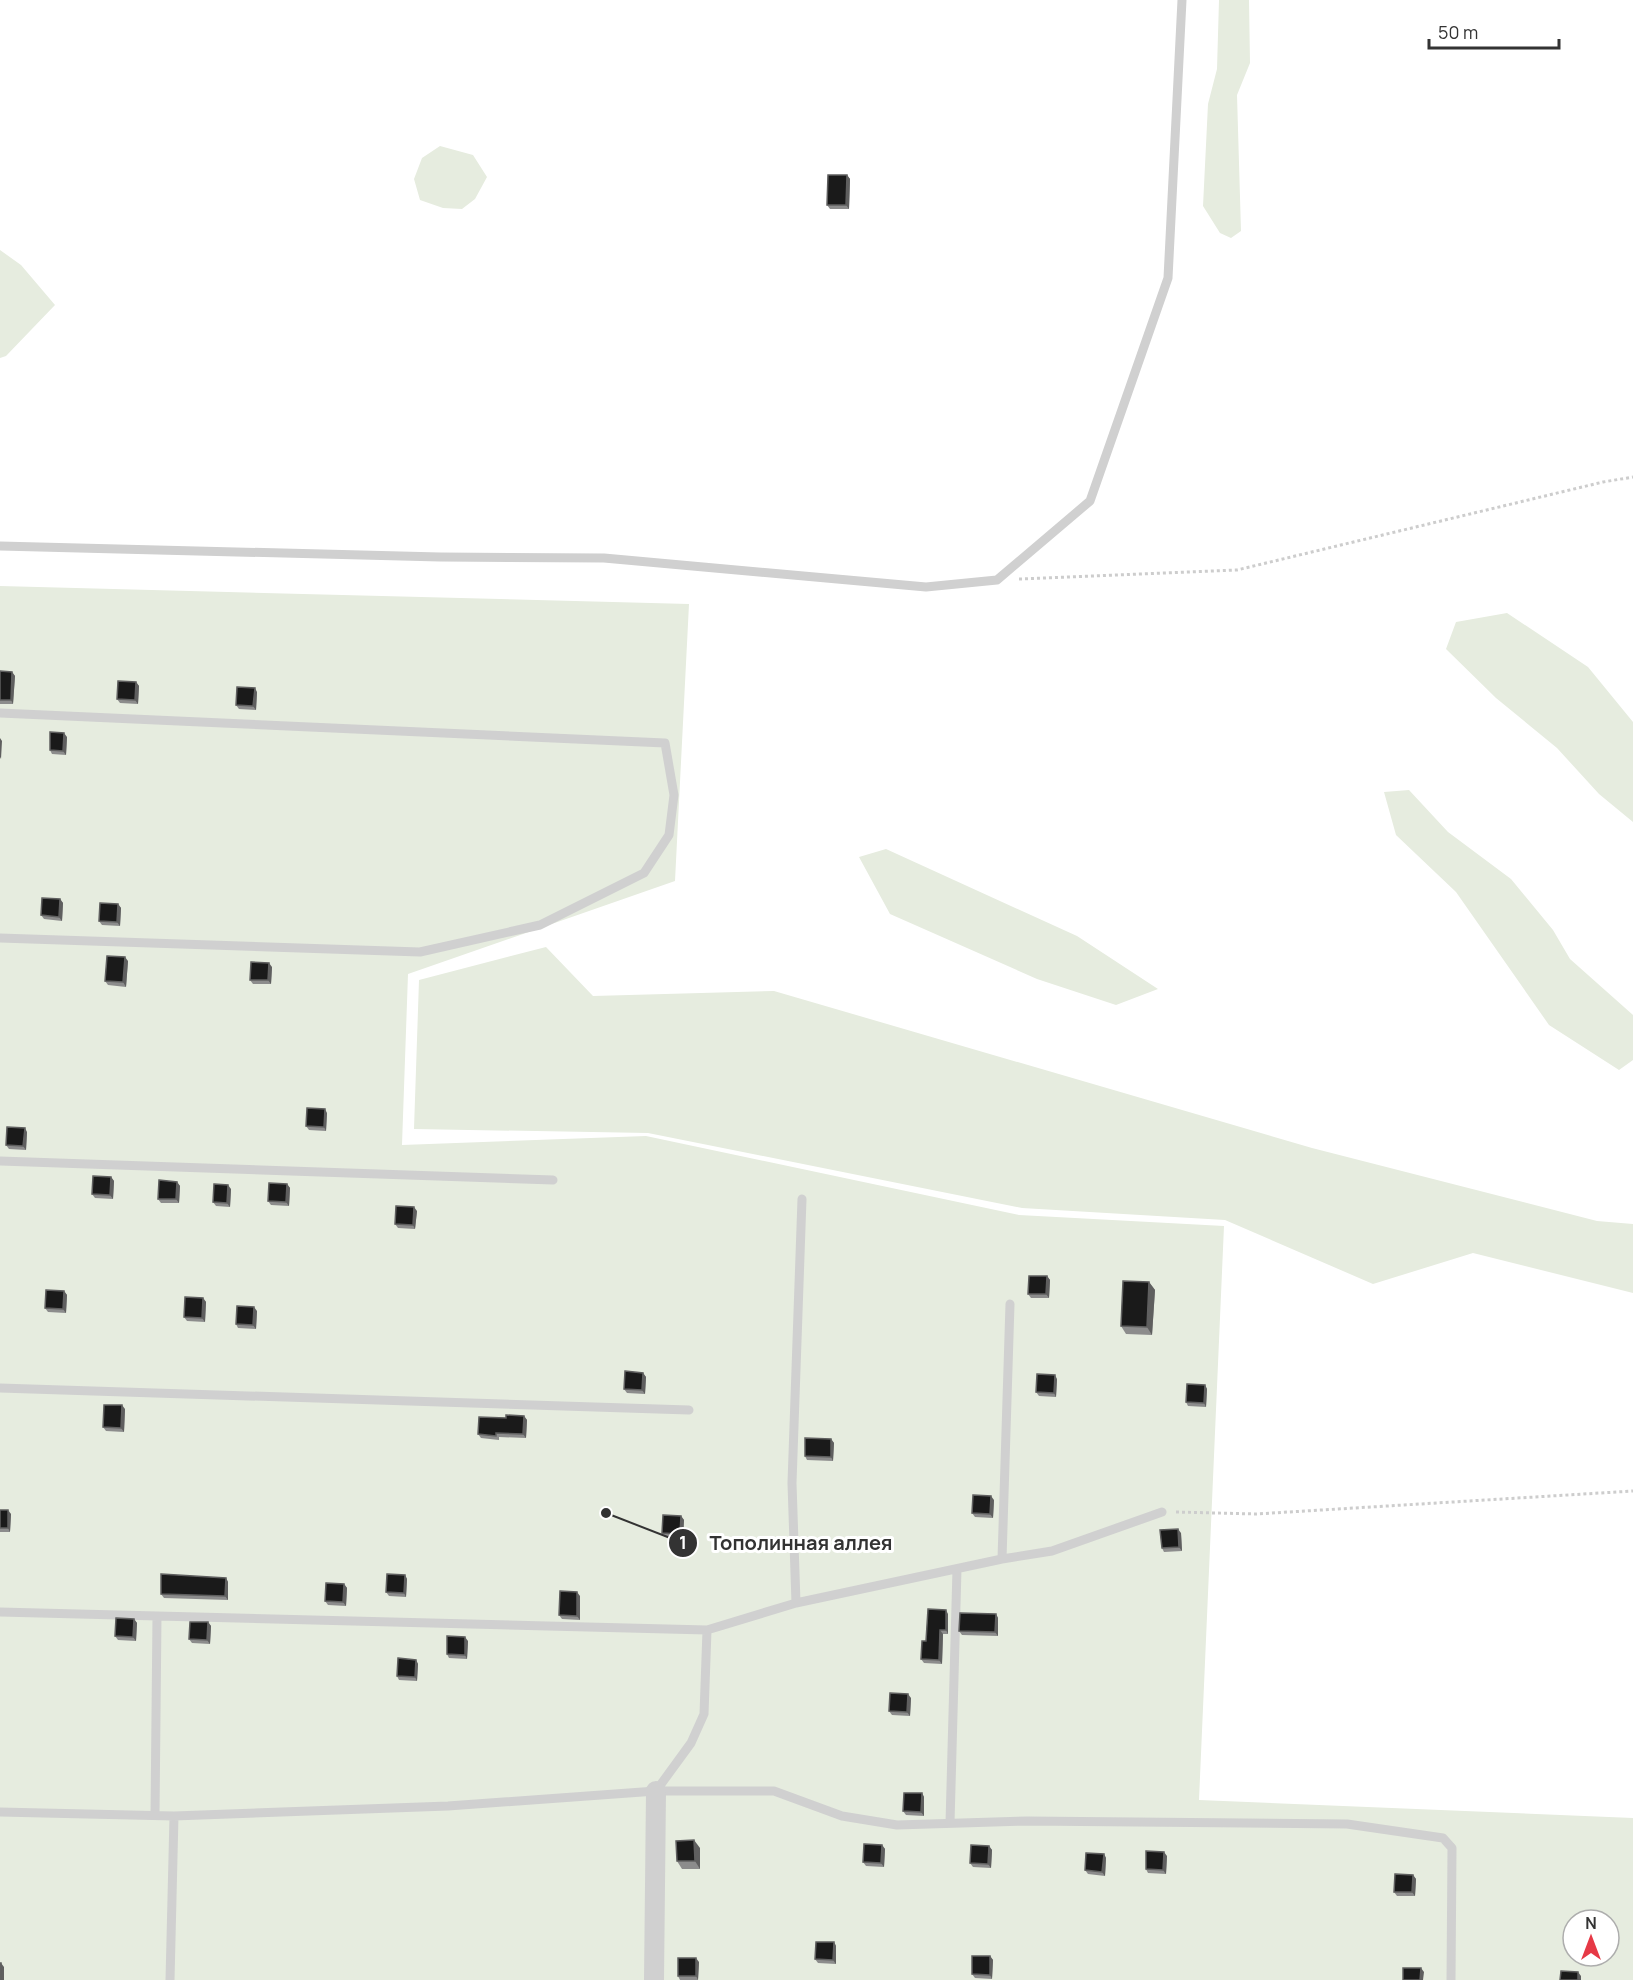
<svg xmlns="http://www.w3.org/2000/svg" width="1633" height="1980" viewBox="0 0 1633 1980" font-family="Manrope,sans-serif">
	<rect width="100%" height="100%" fill="#fff"/>
	<!-- green -->
	<path fill="#e6ecdf" fill-rule="evenodd" d="M1219,0H1249L1250,63L1237,95L1241,231L1231,238L1220,233L1203,206L1208,104L1217,69Z
		M440,146L473,155L487,177L475,199L462,209L443,208L420,200L414,179L422,158Z
		M0,250L21,265L55,305L6,356L0,358Z
		M0,586L689,604L675,881L408,974L402,1145L646,1136L1019,1215L1224,1226L1199,1800L1633,1818V1980H0ZM1573,1920H1609V1956H1573Z
		M1507,613L1588,667L1633,722V822L1599,794L1557,748L1496,698L1446,649L1456,622Z
		M1409,790L1448,832L1511,879L1553,930L1570,959L1633,1015V1060L1619,1070L1549,1025L1456,892L1396,835L1384,792Z
		M886,849L1077,936L1158,989L1116,1005L1037,979L890,914L859,857Z
		M546,947L593,996L774,991L1312,1148L1597,1221L1633,1224V1293L1473,1253L1373,1284L1225,1220L1022,1208L648,1133L414,1129L419,980Z"/>
	<g fill="none" stroke-linecap="round" stroke-linejoin="round">
		<!-- path -->
		<path stroke="#cdcdcd" stroke-width="3" stroke-dasharray="3 3" stroke-linecap="butt" d="M1019,579L1237,570L1603,482L1633,477
			M1176,1512L1256,1514L1633,1491"/>
		<!-- lane -->
		<path stroke="#d0d0d0" stroke-width="9" d="M0,546L440,557L604,558L926,587L997,580L1090,501L1168,278L1182,0
			M0,713L665,743L674,795L669,835L644,873L540,925L420,952L0,938
			M0,1161L553,1180
			M0,1388L689,1410
			M1002,1559L1010,1304
			M796,1603L792,1483L802,1199
			M0,1612L707,1630L796,1603L1002,1559L1052,1551L1162,1512
			M656,1791L691,1743L704,1714L707,1630
			M0,1812L174,1816L448,1806L656,1791H774L842,1816L897,1825L1027,1821L1347,1824L1443,1838L1452,1848L1451,1980
			M155,1815L157,1616
			M950,1823L957,1569
			M170,1980L174,1816"/>
		<!-- street -->
		<path stroke="#d0d0d0" stroke-width="20" d="M654,1980L656,1791"/>
	</g>
	<!-- wall -->
	<path fill="#8c8c8c" d="M847,175L850,179L849,209H830L827,205Z
		M0,671L12,672L15,676L13,704H0Z
		M136,682L139,686L138,704L120,703L117,699Z
		M257,692L256,710L239,709L236,705Z
		M67,737L66,755L52,754L50,750Z
		M60,899L63,903L62,921L44,919L41,915Z
		M118,904L121,908L120,926L102,925L99,921Z
		M128,961L126,987L108,985L105,981Z
		M272,967L271,984H253L250,980Z
		M327,1113L326,1131L309,1130L306,1126Z
		M27,1132L26,1150L9,1149L6,1145Z
		M111,1177L114,1181L113,1199L95,1198L92,1194Z
		M177,1182L180,1186L179,1203H161L158,1199Z
		M287,1184L290,1188L289,1206L271,1205L268,1201Z
		M231,1189L230,1207L216,1206L213,1202Z
		M417,1211L415,1229L398,1228L395,1224Z
		M1047,1276L1050,1280L1049,1298H1031L1028,1294Z
		M1149,1282L1155,1290L1152,1335L1126,1334L1121,1326Z
		M64,1291L67,1295L66,1313L48,1312L45,1308Z
		M203,1298L206,1302L205,1322L187,1321L184,1317Z
		M257,1311L256,1329L238,1328L236,1324Z
		M643,1373L646,1377L645,1394L627,1393L624,1389Z
		M1057,1379L1056,1397L1039,1396L1036,1392Z
		M1205,1385L1207,1389L1206,1407L1188,1406L1186,1402Z
		M125,1409L124,1432L106,1431L103,1427Z
		M524,1416L527,1420L526,1438L499,1437V1440L481,1438L478,1434L506,1418Z
		M831,1439L834,1443L833,1461L807,1460L805,1456Z
		M994,1500L993,1518L975,1517L972,1513Z
		M0,1510L11,1514L10,1532H0Z
		M681,1516L684,1520L683,1538L665,1537L662,1533Z
		M1181,1533L1182,1551L1164,1552L1162,1548Z
		M405,1575L407,1579L406,1597L389,1596L386,1592Z
		M226,1578L228,1582V1600L164,1598L161,1594Z
		M344,1584L347,1588L346,1606L328,1605L325,1601Z
		M580,1596V1620L562,1619L559,1615Z
		M948,1614V1634H943L942,1664L924,1663L921,1659L926,1641Z
		M996,1614L998,1618V1636L962,1635L959,1631Z
		M134,1619L137,1623L136,1641L118,1640L115,1636Z
		M208,1622L211,1626L210,1644L192,1643L189,1639Z
		M468,1641L467,1659L449,1658L447,1654Z
		M416,1660L418,1664L417,1681L399,1680L397,1676Z
		M911,1698L910,1716L892,1715L889,1711Z
		M922,1793L924,1797V1816L906,1815L903,1811Z
		M882,1845L885,1849L884,1867L866,1866L863,1862Z
		M989,1846L992,1850L991,1868L973,1867L970,1863Z
		M700,1848V1869H682L677,1861Z
		M1104,1854L1106,1858L1105,1876L1088,1874L1085,1870Z
		M1167,1856L1166,1874L1148,1873L1146,1869Z
		M1413,1875L1416,1879L1415,1896H1397L1394,1892Z
		M834,1942L836,1946V1964L818,1963L815,1959Z
		M990,1956L993,1960L992,1979L975,1978L972,1974Z
		M699,1962L698,1980H680L678,1976Z"/>
	<!-- shaded-wall -->
	<path fill="#5f5f5f" d="M847,175L850,179L849,209L846,205Z
		M12,672L15,676L13,704L11,700Z
		M136,682L139,686L138,704L135,700Z
		M255,688L257,692L256,710L253,706Z
		M64,733L67,737L66,755L63,751Z
		M0,738L2,741L1,759L0,757Z
		M60,899L63,903L62,921L59,917Z
		M118,904L121,908L120,926L117,922Z
		M125,957L128,961L126,987L123,982Z
		M269,963L272,967L271,984L268,980Z
		M325,1109L327,1113L326,1131L324,1127Z
		M25,1128L27,1132L26,1150L23,1146Z
		M111,1177L114,1181L113,1199L110,1195Z
		M177,1182L180,1186L179,1203L176,1199Z
		M287,1184L290,1188L289,1206L286,1202Z
		M228,1185L231,1189L230,1207L227,1203Z
		M414,1207L417,1211L415,1229L413,1225Z
		M1047,1276L1050,1280L1049,1298L1046,1294Z
		M1149,1282L1155,1290L1152,1335L1147,1327Z
		M64,1291L67,1295L66,1313L63,1309Z
		M203,1298L206,1302L205,1322L202,1318Z
		M254,1307L257,1311L256,1329L253,1325Z
		M643,1373L646,1377L645,1394L642,1390Z
		M1055,1375L1057,1379L1056,1397L1054,1393Z
		M1205,1385L1207,1389L1206,1407L1204,1403Z
		M122,1405L125,1409L124,1432L121,1428Z
		M524,1416L527,1420L526,1438L523,1434Z
		M831,1439L834,1443L833,1461L831,1457Z
		M991,1496L994,1500L993,1518L990,1514Z
		M8,1510L11,1514L10,1532L8,1528Z
		M681,1516L684,1520L683,1538L680,1534Z
		M1178,1529L1181,1533L1182,1551L1179,1547Z
		M405,1575L407,1579L406,1597L404,1593Z
		M226,1578L228,1582V1600L225,1596Z
		M344,1584L347,1588L346,1606L343,1602Z
		M577,1592L580,1596V1620L577,1616Z
		M946,1610L948,1614V1634L946,1630Z
		M996,1614L998,1618V1636L995,1632Z
		M134,1619L137,1623L136,1641L133,1637Z
		M208,1622L211,1626L210,1644L207,1640Z
		M940,1630L943,1634L942,1664L939,1660Z
		M465,1637L468,1641L467,1659L465,1655Z
		M416,1660L418,1664L417,1681L415,1677Z
		M908,1694L911,1698L910,1716L907,1712Z
		M922,1793L924,1797V1816L921,1812Z
		M694,1840L700,1848V1869L695,1861Z
		M882,1845L885,1849L884,1867L881,1863Z
		M989,1846L992,1850L991,1868L988,1864Z
		M1164,1852L1167,1856L1166,1874L1163,1870Z
		M1104,1854L1106,1858L1105,1876L1102,1872Z
		M1413,1875L1416,1879L1415,1896L1412,1892Z
		M834,1942L836,1946V1964L833,1960Z
		M990,1956L993,1960L992,1979L990,1975Z
		M696,1958L699,1962L698,1980L696,1976Z
		M1,1963L4,1967V1980H1Z
		M1421,1968L1424,1972L1423,1980H1420Z
		M1578,1972L1581,1976V1980H1578Z"/>
	<!-- building -->
	<path fill="#1a1a1a" stroke="#5f5f5f" stroke-width="1.5" d="M828,175H847L846,205H827Z
		M0,671L12,672L11,700H0Z
		M118,681L136,682L135,700L117,699Z
		M237,687L255,688L253,706L236,705Z
		M50,732L64,733L63,751L50,750Z
		M42,898L60,899L59,917L41,915Z
		M100,903L118,904L117,922L99,921Z
		M107,956L125,957L123,982L105,981Z
		M251,962L269,963L268,980H250Z
		M307,1108L325,1109L324,1127L306,1126Z
		M7,1127L25,1128L23,1146L6,1145Z
		M93,1176L111,1177L110,1195L92,1194Z
		M159,1180L177,1182L176,1199H158Z
		M269,1183L287,1184L286,1202L268,1201Z
		M214,1184L228,1185L227,1203L213,1202Z
		M396,1206L414,1207L413,1225L395,1224Z
		M1029,1276H1047L1046,1294H1028Z
		M1123,1281L1149,1282L1147,1327L1121,1326Z
		M46,1290L64,1291L63,1309L45,1308Z
		M185,1297L203,1298L202,1318L184,1317Z
		M237,1306L254,1307L253,1325L236,1324Z
		M625,1371L643,1373L642,1390L624,1389Z
		M1037,1374L1055,1375L1054,1393L1036,1392Z
		M1187,1384L1205,1385L1204,1403L1186,1402Z
		M104,1405H122L121,1428L103,1427Z
		M506,1415L524,1416L523,1434L496,1433V1436L478,1434L479,1417L506,1418Z
		M805,1438L831,1439V1457L805,1456Z
		M973,1495L991,1496L990,1514L972,1513Z
		M0,1510H8V1528H0Z
		M663,1515L681,1516L680,1534L662,1533Z
		M1178,1529L1179,1547L1162,1548L1160,1530Z
		M161,1574L226,1578L225,1596L161,1594Z
		M387,1574L405,1575L404,1593L386,1592Z
		M326,1583L344,1584L343,1602L325,1601Z
		M560,1591L577,1592V1616L559,1615Z
		M928,1609L946,1610V1630H940L939,1660L921,1659L922,1641H926Z
		M960,1613L996,1614L995,1632L959,1631Z
		M116,1618L134,1619L133,1637L115,1636Z
		M190,1622H208L207,1640L189,1639Z
		M447,1636L465,1637V1655L447,1654Z
		M398,1658L416,1660L415,1677L397,1676Z
		M890,1693L908,1694L907,1712L889,1711Z
		M904,1793H922L921,1812L903,1811Z
		M694,1840L695,1861H677L676,1841Z
		M864,1844L882,1845L881,1863L863,1862Z
		M971,1845L989,1846L988,1864L970,1863Z
		M1146,1851L1164,1852L1163,1870L1146,1869Z
		M1086,1853L1104,1854L1102,1872L1085,1870Z
		M1395,1874L1413,1875L1412,1892H1394Z
		M816,1942H834L833,1960L815,1959Z
		M972,1956H990V1975L972,1974Z
		M678,1958H696V1976H678Z
		M0,1963H1V1980H0Z
		M1403,1968H1421L1420,1980H1403Z
		M1561,1971L1578,1972V1980H1560Z"/>
	<!-- callouts -->
	<path fill="none" stroke="#333" stroke-width="2" d="M606 1513L683 1543"/>
	<g fill="#333" stroke="#fff" stroke-width="2">
		<circle cx="606" cy="1513" r="6"/>
		<circle cx="683" cy="1543" r="15"/>
	</g>
	<g font-size="18" text-anchor="middle" font-weight="bold" fill="#fff">
		<text x="683" y="1549">1</text>
	</g>
	<g font-size="20" text-anchor="middle" font-weight="bold" fill="#333" stroke="#fff" stroke-width="6" stroke-linejoin="round" paint-order="stroke">
		<text x="801" y="1550">Тополинная аллея</text>
	</g>
	<!-- north arrow -->
	<g transform="translate(1591 1938)"><circle r="28" fill="#ffffff" stroke="#adadad" stroke-width="1.5"/>
	<path d="M0-4.5L10 22L0 15L-10 22Z" fill="#e63946"/>
	<text y="-9" font-size="16" font-weight="bold" text-anchor="middle" fill="#333333">N</text>
	</g>
	<!-- scale -->
	<path d="M1429 39v9h130v-9" fill="none" stroke="#333333" stroke-width="3"/>
	<text x="1438" y="39" font-size="18" fill="#333333" stroke="#ffffff" stroke-width="4.5" paint-order="stroke">50 m</text>
</svg>
